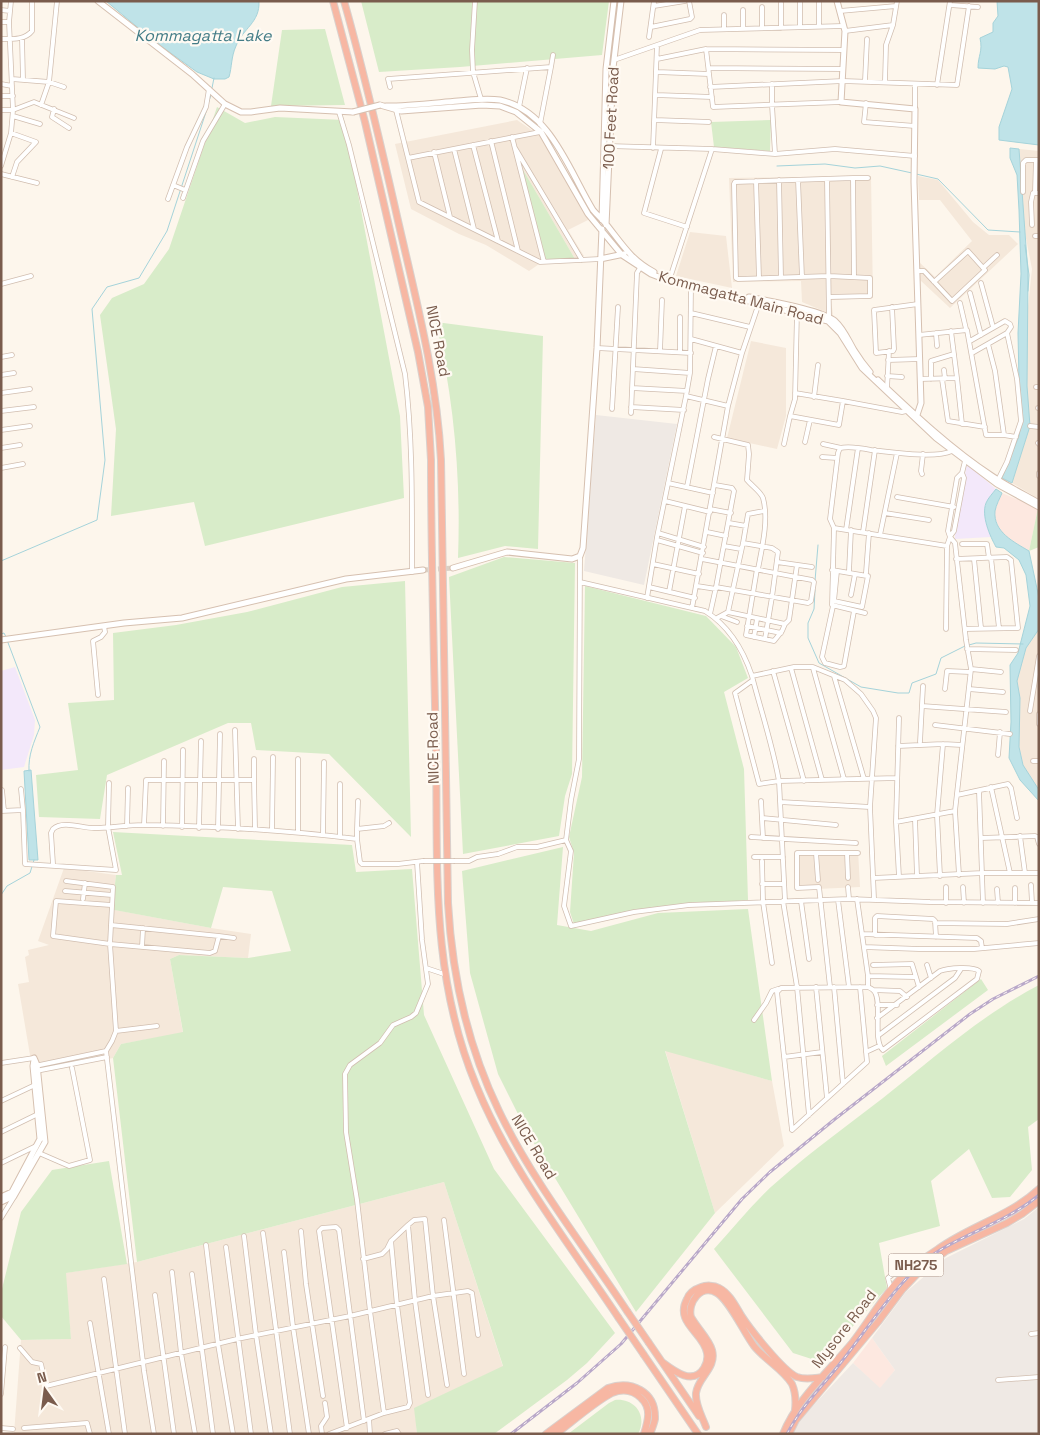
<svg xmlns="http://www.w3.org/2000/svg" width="1040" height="1435" viewBox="0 0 1040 1435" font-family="'Space Grotesk',sans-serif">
	<rect width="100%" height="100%" fill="#fdf6ec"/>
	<!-- residential -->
	<path fill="#f5e8da" d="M517,120L539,135L590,219L568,230L584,256L575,259L523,170L545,260L529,271L486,245L459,234L411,209L395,144Z
		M1019,149L1039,151V499L1012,483L1030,426L1027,386V341L1028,307L1032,269L1024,228Z
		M871,176L873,298L831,300L833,315L802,302L801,281L733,282L729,178Z
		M918,176L938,180L973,222L989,235H1009L1018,244L950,308L920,280L919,262L935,277L972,241L940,200H919Z
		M690,232L726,236L732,288L676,276Z
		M751,341L786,348V416L777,449L727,438Z
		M1039,629V790L1023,765L1019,747L1020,698L1017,681L1026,648Z
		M858,850L860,887L795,890L794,853Z
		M64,868L116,875L113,901L110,909L211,928L251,934L248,958L179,955L170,959L183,1033L121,1044L113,1058L31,1074L30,1055L18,984L29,982L25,957L29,955L28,950L49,945L38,941Z
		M665,1050L772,1081L784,1146L715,1213Z
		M444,1182L503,1367L415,1408L417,1434H14L21,1340L71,1339L65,1273L137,1262Z"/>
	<!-- commercial -->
	<path fill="#fde8e0" d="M1002,493L1038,508L1029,551L1007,538L1000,530L995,518V510Z
		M872,1338L895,1370L880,1389L853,1363Z"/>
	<!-- industrial -->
	<path fill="#efe9e4" d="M596,415L677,424L644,585L584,571Z
		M1039,1207V1434H792L796,1424L853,1363L880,1388L895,1370L872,1338L906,1292L946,1258L1024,1219Z"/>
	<!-- education -->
	<path fill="#f3e8fa" d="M967,464L996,489L985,504L986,518L991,537L955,539V526Z
		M15,667L35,720L34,735L24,767L1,770V671Z"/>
	<!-- green -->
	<path fill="#d8ecc9" d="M361,1H609L602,55L460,67L379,72Z
		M325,29L345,105L271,106L282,30Z
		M217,107L245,123L275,117L344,120L400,416L404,498L205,546L194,502L111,516L116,429L100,315L112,298L144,284L169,249Z
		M771,120L770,151L714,147L711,122Z
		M522,168L575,259L545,260Z
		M436,322L543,336L538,549L505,546L458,558C461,478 454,400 436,322Z
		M1038,508L1039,547L1029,551Z
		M504,557L575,563L572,774L565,796L559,836L463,854L449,577Z
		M405,581L411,837L329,754L256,750L251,723H228L107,775L100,819L39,817L36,775L78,770L68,703L114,700L113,633L176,625L247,612L342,587Z
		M585,586L706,616L736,647L748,678L724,692L744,769L748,900L641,909L574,924L570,912L574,853L569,837L582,777Z
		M113,832L352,845L356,872L412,869L424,1015L494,1169L615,1333L587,1363L567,1380L494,1434H417L414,1408L503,1366L444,1182L137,1262L113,1058L121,1044L183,1032L170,959L179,955L248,958L291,951L272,891L223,887L211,928L109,909L113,901L116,875H122Z
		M563,847L557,925L591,931L658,913L748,909L772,1081L665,1051L715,1213L636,1312L526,1130L498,1074L470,973L462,871Z
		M981,979L988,990L886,1066L882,1056Z
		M1039,985V1119L1028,1127L1032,1170L1010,1197L992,1198L969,1149L931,1181L940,1226L879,1243L887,1288L821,1362L793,1353L714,1249C735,1226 755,1200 779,1180C813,1150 848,1125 883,1098C935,1057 980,1016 1039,985Z
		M109,1161L127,1264L66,1273L71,1339L21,1340L1,1316V1293L21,1212L52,1170Z
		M615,1400C635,1398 648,1416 638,1434H568L609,1403Z"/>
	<!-- water -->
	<path fill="#bfe3e8" stroke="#a5d3da" d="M106,1H259C260,23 243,28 236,46C231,57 232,67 229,77L225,79H214L197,72L154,41Z
		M997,1H1039V145L999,140V127L1012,89L1008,67L1004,66L995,69L978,68C978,55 983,52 980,38L993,32V23L998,16Z
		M1010,148L1019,149L1028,274L1027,386L1030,426L1012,483L1002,478L1019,436L1022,418L1019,381L1018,333L1021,274L1019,210L1017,175L1010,158Z
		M996,489L1002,493C1000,498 996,505 995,511C993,532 1014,542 1029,551L1039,598V629L1026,648L1017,681L1020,698L1019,747L1023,765L1039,790V801L1020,780L1009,758L1011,722L1010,665L1018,653L1030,606L1026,575L1019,560L1004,548L996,547C990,536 981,516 986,503C988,498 993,493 996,489Z
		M31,770L38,860H29L24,771Z"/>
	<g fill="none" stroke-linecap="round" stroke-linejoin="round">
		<!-- stream -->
		<path stroke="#a5d3da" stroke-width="1" d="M212,88L214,78
			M208,104L211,95
			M777,166L825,164L855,168L880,166L912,173
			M916,174L938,179L988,230L1020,232
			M1025,245L1029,275L1028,291
			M1,561L97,520L105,460L92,309L107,287L139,278L167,231L206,112
			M815,581L818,545
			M815,590L814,609L808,623V638L819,663L861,687L898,693H909L912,683L936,674L941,658L965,646
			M1,634L4,633L6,637
			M7,640L40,727C34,742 28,755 29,771
			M969,645L976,643L1023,644
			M1,895L7,886L30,873L34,860"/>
		<!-- secondary-tunnel -->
		<path stroke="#dcd0c4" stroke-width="5" stroke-dasharray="5 2.5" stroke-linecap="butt" d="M423,570L453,568"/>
		<!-- street casing -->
		<g stroke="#d1beb0" stroke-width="5.5">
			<path id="street" d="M475,1L472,50L473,72L481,99
				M819,1V26
				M781,3V28
				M950,5L978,7
				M654,6L685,1
				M762,7V28
				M1,10L10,11
				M743,10V29
				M840,11L896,6
				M724,15V29
				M1,22H9
				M651,27L690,19L692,17L689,1
				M800,27V1
				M845,31L893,25L897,1
				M649,37L654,1
				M22,38L23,80
				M1,39C12,39 25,40 32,31V1
				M706,49L713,107L841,102
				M657,59L706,49L844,50
				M614,60L700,30L843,26
				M551,67L553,55
				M709,68L843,69
				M657,72L709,74
				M12,79L49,82L64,87
				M865,81L867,39
				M885,81L886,45L893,25
				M1,84L12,86
				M772,84V105L775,154
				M915,84V109
				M937,85L950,1
				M390,87L388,79L551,67L540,124
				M710,87L843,81L957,85L969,6
				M656,95L712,97
				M1,96H13
				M866,103L864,122L915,126
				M41,105L49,82L57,1
				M519,107L527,68
				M54,109L52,117L69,128
				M2,110H13L34,102L74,118
				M396,110L419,202L540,262L600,259
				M339,112L349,145L405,374C413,440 412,506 412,572
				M13,116L40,124
				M655,120L709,122
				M11,133L36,142L17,162L12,177
				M512,137L544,262
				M491,141L518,251
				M473,145L498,241
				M608,146L712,149L775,154L835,149L915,156
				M515,148L582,260
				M653,148L657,45
				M454,149L474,229
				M661,149L644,213L687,227
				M434,152L450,217
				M408,158L540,132
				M1,166L11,133L13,110L9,22L11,1
				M1,174L37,183
				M853,178H868
				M827,179L829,317
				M779,180L781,277
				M798,180L802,277
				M756,181L759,278
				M173,185L185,190
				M1023,192V163L1026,160H1039
				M1035,192L1036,160
				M183,198L203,141L225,104
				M168,199L187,147L206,107L209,89
				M1032,225L1031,202L1033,193H1039
				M1035,236H1039
				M983,268L997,255
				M917,271H924L952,301L985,270L968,251L934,282
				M670,278L712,149
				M981,283L993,327
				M1,284L31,276
				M970,293L981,335
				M829,297L870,296V278L829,276L738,279L736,278L734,184L735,182L853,178L854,277
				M960,303L966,329
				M892,307L894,349L893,351L876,353L874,310L918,304
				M691,313L750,327
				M951,331L957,378
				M936,333L937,346
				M919,335L967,330L986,435H1004
				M691,339L742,353
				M970,341L1005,321L1010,324L1011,327L1007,333
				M988,344L995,371L1004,435L1016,437
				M597,348L691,353
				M660,351L662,300
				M680,352V317
				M972,353L1007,333L1017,379L1021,421L1007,462L998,480
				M1,357L12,355
				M888,360L920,359
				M633,369L690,373
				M944,370L945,379
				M1,375L14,373
				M887,376L902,377
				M920,379L957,378L962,424
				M931,379V361L954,354
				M942,379L948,421L985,427
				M1036,387H1039
				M632,388L687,391
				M887,388L889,351
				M1,393L30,389
				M795,393L843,401
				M686,396L690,373L691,286
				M814,397L818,365
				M631,407L684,410
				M1038,408H1039
				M612,409L618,307
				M1,411L34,407
				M631,413L637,273L640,268
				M790,416L839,425L843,401L902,412L906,411
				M1030,426L1039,427
				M1,430L30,426
				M714,437L748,445L749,454L747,480C751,485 761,492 763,498C769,519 762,548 758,569
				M805,442L810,420
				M1038,443L1039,444
				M784,444L790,416L795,399L797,312
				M823,444L841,448
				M1,448L20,445
				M822,457L837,458
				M1,468L23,464
				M1039,473V476
				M922,474L921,471L923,454
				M668,483L713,493
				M687,487L708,379L716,346
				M897,497L954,507
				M665,501L710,512
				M710,509L731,513
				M885,513L929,520
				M729,523L746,526
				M834,528L830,519L838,453L840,448C849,446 861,448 871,450C891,452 934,459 952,451
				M846,530L858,448
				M707,532L726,536
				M863,532L875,450
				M658,533L704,547
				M880,535L897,453
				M951,535L954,531L964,478L962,473L965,461
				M657,540L703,553
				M743,543L772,548L778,552L772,597L765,639
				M962,544H987L989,558
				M724,546L741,549
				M991,558L999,628
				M702,559L812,580L814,582L811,601L808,603L716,587
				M956,559L1007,557L1011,560L1018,628L965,629
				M974,559L981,628
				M777,562L812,567
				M653,564L699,574
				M757,569L746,635L774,641L782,631L785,624
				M832,570L867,576H868L862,607L834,601L837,571
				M849,571L851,530
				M866,573L869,533
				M580,582L705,611C729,626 743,649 752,676L794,667H813L845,680L861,694L873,711L876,718L870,807L874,899
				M697,586L716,589
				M649,587L695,598
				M669,592L685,506
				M851,595L855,574
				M647,598L657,537L686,396L728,406
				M833,606L822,657L825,663L840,667L844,666L854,611
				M692,608L728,406L742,353L759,303
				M728,612L743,543L748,514L764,511
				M865,613L832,605L834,528L947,546
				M710,614L716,587L734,491L732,488L715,485
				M721,616L737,622
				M717,618L728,612L785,624L789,620L797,565
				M747,626L781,633
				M946,629L947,546L950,537
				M754,637L757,619
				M967,649L1016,650
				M791,668L822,780
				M813,668L844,779
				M971,669L1001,672
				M773,671L804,781
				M752,676L753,680C762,714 773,747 779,781L759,784L735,693L753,680
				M834,676L864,779
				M945,689L947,671L970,672
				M969,689L1003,692
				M98,695L93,641L101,637L105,632L104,626
				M922,706L1006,712
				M1030,711L1039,656
				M1039,714V724
				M935,725L1010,734
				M235,730L238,829
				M920,742L923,686
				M898,746L943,744L962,745
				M998,755L1000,732
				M1033,761H1039
				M254,780V759
				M340,784V837
				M991,787L1010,873
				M21,789L23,810
				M2,790L4,811
				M979,791L983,903
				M957,795L1008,784L1011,788L1017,818
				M761,801L763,838
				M780,802L870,807
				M1,811L23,810L25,864L116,870L108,827L109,783
				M762,818L836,825
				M915,819L917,876
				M896,822L955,811
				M144,825L146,780H254L255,829
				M127,826L128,788
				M163,826L164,761
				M182,827L183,750
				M199,828L201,741
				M218,829L220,734
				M357,829L358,801
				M272,830L273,757
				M298,832V759
				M323,834L324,762
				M1020,836L1025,873
				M751,837L856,843
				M981,838L1035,836L1037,837L1039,844
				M357,839L360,862L362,864H398L423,861
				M566,840L571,851L564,906L571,926L634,912L689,905L849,899L930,902L1039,903
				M816,853L818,880
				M847,853L848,878
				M754,857H783
				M455,861H469L477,857L498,854L517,847H537L566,840L571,800L579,759L580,556
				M762,861L763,902L772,963
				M53,864L51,833L53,829C63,820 81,828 94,828C110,828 127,825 143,825C215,826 286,830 357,839V829L384,826L389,823
				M959,875L955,811L971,669L966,640L955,543L950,537L948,531L957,478L962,473
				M940,876L937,815L943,744
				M899,877L896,822L899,718
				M873,878L983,873H1039
				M66,881L113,887L110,944L116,1031L112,1041L106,1051L144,1371L154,1434
				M762,884H784
				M1031,885L1032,903
				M848,887L849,899
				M946,887V903
				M963,887L964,903
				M1015,888V903
				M997,889L998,903
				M65,891L112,895
				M83,899L85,883
				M838,900L849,987
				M783,901L797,987L809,1115
				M785,901L779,781L897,778
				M801,901L809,959
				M111,905L56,901L53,936L110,944L210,953L215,951L219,936L234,938
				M935,923L1007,924L1039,919
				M111,925L219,936
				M862,934L977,938L981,941L982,948
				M875,935V918L877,916L933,919L935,921L936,937
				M142,947L143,928
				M864,947L919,949H974L1039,943
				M873,965L912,964L919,987
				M927,965L931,978
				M426,968L444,974
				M868,976L915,977
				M816,987L827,1098
				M830,987L819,887L797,888V853H858
				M834,987L843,1084
				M868,987C870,988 873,989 874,991C883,1001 872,1041 883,1050L977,979L979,971C973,966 948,968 940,971L877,1018
				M873,990L900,991L907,997
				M877,1005H897
				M754,1020L766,1003L772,991L778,989
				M116,1031L157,1026
				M879,1035L955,978L961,969
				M866,1052L879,1046
				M784,1057L822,1052
				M1,1063L34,1058
				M35,1066L106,1051
				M36,1071L107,1057
				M1,1101L35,1085
				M792,1130L777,992L781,988L868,987V976L857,899
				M792,1130L867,1062L860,987
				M1,1132L38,1114
				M39,1153L69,1166L90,1160L72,1068
				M1,1163L36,1146
				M1,1218L14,1197
				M444,1220L464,1374
				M301,1231L306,1284L323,1396
				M263,1233L290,1434
				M244,1236L256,1335L271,1434
				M206,1245L218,1344L233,1434
				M226,1247L251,1434
				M284,1252L293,1327L309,1434
				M363,1259L382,1254L387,1249L391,1241L408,1225
				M172,1272L181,1353L195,1434
				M192,1274L213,1434
				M104,1279L125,1434
				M891,1290L888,1278L896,1272L902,1278
				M155,1295L174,1434
				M90,1323L109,1434
				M1031,1334L1039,1333
				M20,1348L32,1362L41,1364L46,1386L237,1339L350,1316L433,1296L468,1291L472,1293L478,1335
				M998,1380L1039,1377
				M1,1394L5,1347
				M428,1395L415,1301L408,1225L414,1220L425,1219L433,1296L447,1385
				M384,1413L370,1311L357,1200L346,1132L345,1074L350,1065L380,1043L393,1025L411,1017L416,1013L428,984L422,940L417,862
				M369,1419L370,1434
				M1,1428L13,1429
				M24,1428L87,1423L90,1434
				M347,1428L319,1231L322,1228L336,1227L339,1230L364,1421
				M322,1434L321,1426L327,1417L325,1403
				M329,1434L384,1413L408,1407L410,1403L397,1305L391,1241
				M385,1434L397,1431L399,1434"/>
		</g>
		<!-- secondary casing -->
		<g stroke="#d6c0b0" stroke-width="7">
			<path id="secondary" d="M98,1L192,74L225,104L241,112H251L280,108L353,112
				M837,1L845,31L841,102L915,109L914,182L921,403L917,415
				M380,105L401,111L482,105L500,106L516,112L541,132L588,214L622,255L651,274L669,281L828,321L840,333L862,368L936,438L997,484L1039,507
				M386,106C410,106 434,103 458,101C472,100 486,98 500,100C551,111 569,171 593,210C597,215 602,219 606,224C622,244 631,260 654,272
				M602,220L606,69L614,1
				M606,225L613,68L621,1
				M600,259L624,254
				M749,297C768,301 822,310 835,321C844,329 848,340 854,350C859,358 864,365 870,372
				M878,380C914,414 951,449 992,476C1007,486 1023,494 1039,503
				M453,568L507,552L572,559L580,556L583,548L597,348L602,229
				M1,640L124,623L182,618L346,579L423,570
				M1,1197L12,1192L40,1139L33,1066L34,1060
				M1,1202L14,1196L45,1142L37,1065L34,1058"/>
		</g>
		<!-- highway casing -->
		<g stroke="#dad1cd" stroke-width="8">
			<path id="highway" d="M333,1L365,122L418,352L428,407L431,460C431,557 434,653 436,750C438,867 430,974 476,1085C510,1169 568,1242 618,1317
				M344,1C365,75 382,150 399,225C417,303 437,380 441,460L448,903C452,975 467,1045 499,1111C533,1182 584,1246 627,1311
				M649,1343L699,1416
				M644,1355L698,1434
				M662,1362C674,1371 693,1386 704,1368C707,1363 708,1358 707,1353C704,1333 674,1323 687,1299C689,1293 695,1289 701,1287C706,1285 714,1285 719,1288C729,1293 735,1305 741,1315C750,1329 783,1371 797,1377C806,1380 814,1378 823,1377
				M706,1427C702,1416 695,1405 696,1393C698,1377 717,1368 712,1350C709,1339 697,1328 691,1317C687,1303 701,1283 717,1293C730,1301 744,1333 754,1346C765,1360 783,1369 792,1384C796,1393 796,1401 795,1410
				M546,1434L608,1388C631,1380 656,1391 655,1419C654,1424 652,1429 650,1434
				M556,1434C572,1422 596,1401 612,1393C622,1389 633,1390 641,1398C652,1408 648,1421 644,1434
				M783,1434C797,1399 828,1372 852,1343C867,1324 880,1301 897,1282C908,1269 924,1258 938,1249C970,1226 1010,1216 1039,1189
				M789,1434L796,1420L878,1322L902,1290L920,1271L946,1251L1007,1223L1022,1214L1039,1201"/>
		</g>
		<!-- street -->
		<use href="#street" stroke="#fff" stroke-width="4"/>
		<!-- secondary -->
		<use href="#secondary" stroke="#fff" stroke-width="5"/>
		<!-- highway -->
		<use href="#highway" stroke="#f7b7a3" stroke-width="6"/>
		<!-- rail casing -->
		<g stroke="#b9a8c9" stroke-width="3">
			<path id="rail" d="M511,1434L577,1383L621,1344L742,1199L770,1172L835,1119L970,1014L993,999L1039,976
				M787,1434C801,1406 824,1385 842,1361C869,1327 903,1272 940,1250C972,1231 1009,1220 1039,1195"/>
		</g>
		<!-- rail -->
		<use href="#rail" stroke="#fffaf3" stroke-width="1" stroke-dasharray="4" stroke-linecap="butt"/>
		<!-- street-bridge casing -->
		<g stroke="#d1beb0" stroke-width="5.5" stroke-linecap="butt">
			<path id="street-bridge" d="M423,861H455"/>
		</g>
		<!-- secondary-bridge casing -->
		<g stroke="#d6c0b0" stroke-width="7" stroke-linecap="butt">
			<path id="secondary-bridge" d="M353,112L380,105"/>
		</g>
		<!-- highway-bridge casing -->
		<g stroke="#dad1cd" stroke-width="8" stroke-linecap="butt">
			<path id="highway-bridge" d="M627,1311L649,1343
				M618,1317L644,1355"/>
		</g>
		<!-- street-bridge -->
		<use href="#street-bridge" stroke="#fff" stroke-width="4"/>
		<!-- secondary-bridge -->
		<use href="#secondary-bridge" stroke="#fff" stroke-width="5"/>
		<!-- highway-bridge -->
		<use href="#highway-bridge" stroke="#f7b7a3" stroke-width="6"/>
	</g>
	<g text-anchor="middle" stroke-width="4.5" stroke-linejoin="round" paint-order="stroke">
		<!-- shield labels -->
		<rect fill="#fffaf3" stroke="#a28b7f" stroke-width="1" x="888.5" y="1253.5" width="55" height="23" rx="4"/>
		<g font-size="14" font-weight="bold" fill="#7a5c4d">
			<text x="916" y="1270">NH275</text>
		</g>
		<!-- street labels -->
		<g font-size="15" fill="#7a5c4d" stroke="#fffaf3">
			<text transform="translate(611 118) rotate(-87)" y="5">100 Feet Road</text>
			<text transform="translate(741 298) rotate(15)" y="5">Kommagatta Main Road</text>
			<text transform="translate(438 341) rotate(79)" y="5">NICE Road</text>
			<text transform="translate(433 748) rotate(-91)" y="5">NICE Road</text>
			<text transform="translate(534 1147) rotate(59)" y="5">NICE Road</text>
			<text transform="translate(844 1329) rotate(-52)" y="5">Mysore Road</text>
		</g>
		<!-- water labels -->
		<g font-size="16" font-style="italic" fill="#437c86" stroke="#fffaf3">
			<text x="203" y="41">Kommagatta Lake</text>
		</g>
	</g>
	<!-- border -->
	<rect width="1040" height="1435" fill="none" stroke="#7a5c4d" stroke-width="5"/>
	<!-- north arrow -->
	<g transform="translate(45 1390) rotate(346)" stroke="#fffaf3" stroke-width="4" paint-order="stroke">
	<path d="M0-4L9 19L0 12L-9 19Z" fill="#7a5c4d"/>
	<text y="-8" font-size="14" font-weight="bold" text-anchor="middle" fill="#7a5c4d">N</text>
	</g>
</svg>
